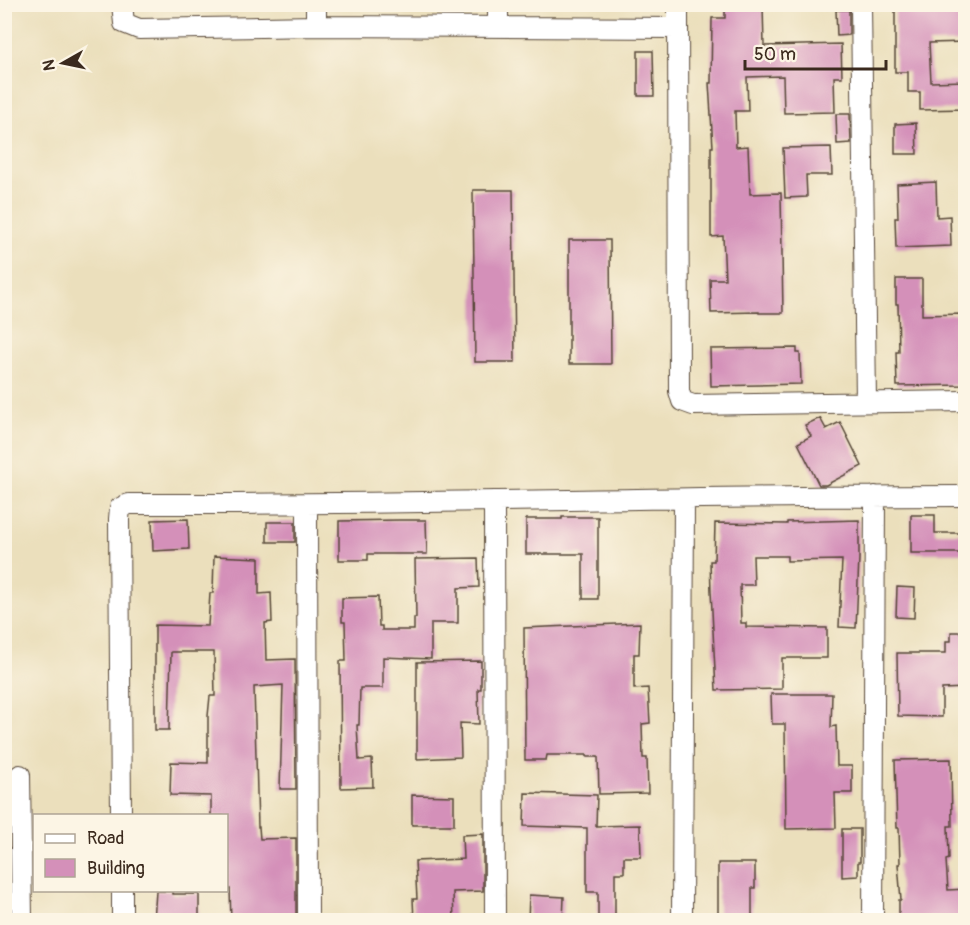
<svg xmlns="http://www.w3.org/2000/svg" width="970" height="925" viewBox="0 0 970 925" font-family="Pangolin,sans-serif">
	<rect width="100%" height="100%" fill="#fcf5e5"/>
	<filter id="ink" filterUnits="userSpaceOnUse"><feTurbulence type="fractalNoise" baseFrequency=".0167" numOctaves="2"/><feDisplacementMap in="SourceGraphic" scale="12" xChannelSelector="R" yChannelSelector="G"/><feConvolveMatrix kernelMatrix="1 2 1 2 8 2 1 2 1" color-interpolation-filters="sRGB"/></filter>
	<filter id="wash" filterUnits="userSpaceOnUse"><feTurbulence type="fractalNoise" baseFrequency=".008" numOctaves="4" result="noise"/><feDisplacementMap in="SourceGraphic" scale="24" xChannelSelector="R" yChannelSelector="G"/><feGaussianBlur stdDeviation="1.35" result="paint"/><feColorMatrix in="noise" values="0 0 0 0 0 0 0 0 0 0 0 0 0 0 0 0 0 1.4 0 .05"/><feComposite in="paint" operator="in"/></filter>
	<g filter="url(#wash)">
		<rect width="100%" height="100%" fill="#ebdfbc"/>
		<g id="blocks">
			<!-- building -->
			<path fill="#d490b9" d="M895,4H966V42L929,43L931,82L966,81V109L920,110V92H908V72H895Z
				M763,6L764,46L841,44L842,77H834L835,112L784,113L783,76L747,77L748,111H735L736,147L748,146L750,194L781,193L783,313H759V312L711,313L710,279H725L723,236L711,237V147H713L709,83H711L712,18H725V7Z
				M836,10H849V35L837,36Z
				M638,51H653L654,96H638Z
				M836,114H850L851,143L837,144Z
				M916,123L917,154H895V124Z
				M831,147L832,175H806L807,197L785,198L783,148Z
				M936,182L937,217L950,216L951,246L896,248L895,218H898L897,184Z
				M473,190H513L515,362H475Z
				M569,240H610L611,364H569Z
				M896,279H922V315L964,314L966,385L897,386L896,352H899L898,304H896Z
				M797,348V353H800L801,384L711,386L710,349Z
				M820,418L826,429L840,422L862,466L826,485H819L798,443L811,436L805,425Z
				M911,515H935V533H966V553H911Z
				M562,517H598V599H583V554H526V519H562Z
				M188,519L189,549L153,551L152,520Z
				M399,520H426L427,554H368V560H339V521Z
				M859,520V558L856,628L839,627L842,560L787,561V556H753L754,585H740L741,623H746V627L827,628V658H782V689L716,690L711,591L710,561H714L715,523L787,524V522Z
				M267,522H295V542H267Z
				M214,556L259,558V594L271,593L272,622L265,623L266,660L295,659L296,789H280L283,685L254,687L258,827H259L260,839L296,838V921H231L230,889H226V816H211V796L170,795L171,762L208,763V716L210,696H215L214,652H171L169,730H155V625L208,626L210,593H213Z
				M478,558L479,587L458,588V623H431V659L383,657V688H360L359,725H357L359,760L372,759L373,787L341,788L340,661H346L345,622H342V598L378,597L379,626H382V630H414V618H416L415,559Z
				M897,587L915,588L914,618L896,617Z
				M640,623L639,654H634V689L648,688L650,723L642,724L643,758H647L648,793L599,794L598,757H587V755H547L546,760H525L524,628Z
				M951,632H966V688L942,689V717L898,716L897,653H946V641H951Z
				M481,661V689H478L479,724L460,723L461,757L417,759V662Z
				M771,694H832L831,727L836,726L837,766H852V793H835L836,828L786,829L785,724H772Z
				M951,759L952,826H948L949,859L946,860L948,890L966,889V919L899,917V900H901L898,864H900L899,828H897L895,760Z
				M525,793L597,795L596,826L640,825L641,857H624V873H615V921H598V892H587V828L524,826Z
				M412,795L454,796V825H412Z
				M842,829H860V862H858V876L842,877Z
				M483,834V891L453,892L454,921H414L413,899H417L415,861L463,859L462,835Z
				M718,863H755V888H752V921H718Z
				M156,891H172V894H199V921H154Z
				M529,895L564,897L563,921H528Z"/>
		</g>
	</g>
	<g filter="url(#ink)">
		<use href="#blocks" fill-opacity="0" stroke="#554536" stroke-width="1.5"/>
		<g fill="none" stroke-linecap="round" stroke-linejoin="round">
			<!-- street casing -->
			<g stroke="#554536" stroke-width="22">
				<path id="street" d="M122,4L124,23L139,29L316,26L678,28
					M316,4V26
					M678,4L679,391L682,401L693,405L966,401
					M861,4L866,401
					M498,27V4
					M494,501L495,920
					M307,505L308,920
					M20,775L22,920
					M121,816L119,519L120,508L129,504C408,505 687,496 966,496
					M122,890V920
					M682,920L684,499
					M873,920L875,496"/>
			</g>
			<!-- street -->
			<use href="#street" stroke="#fff" stroke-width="20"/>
		</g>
	</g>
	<!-- margin -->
	<rect width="970" height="925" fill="none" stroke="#fcf5e5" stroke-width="24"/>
	<!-- legend -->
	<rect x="33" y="814" width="195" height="78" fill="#fcf5e5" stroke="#afa495" stroke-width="1.5"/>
	<rect x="45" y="834" width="30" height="9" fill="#ffffff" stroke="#afa495" stroke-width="1.5"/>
	<text x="87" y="844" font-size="18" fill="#3b2a1e">Road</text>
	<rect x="45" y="859" width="30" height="18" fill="#d490b9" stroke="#afa495" stroke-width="1.5"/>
	<text x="87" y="874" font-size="18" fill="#3b2a1e">Building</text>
	<!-- north arrow -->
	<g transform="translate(63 63) rotate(261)" stroke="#fcf5e5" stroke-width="4.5" paint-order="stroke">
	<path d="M0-4.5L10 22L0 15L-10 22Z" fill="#3b2a1e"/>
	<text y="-9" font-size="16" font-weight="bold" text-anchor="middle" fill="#3b2a1e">N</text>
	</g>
	<!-- scale -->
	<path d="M745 60v9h141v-9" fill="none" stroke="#3b2a1e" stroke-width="3"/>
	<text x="754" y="60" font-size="18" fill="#3b2a1e" stroke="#fcf5e5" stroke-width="4.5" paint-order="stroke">50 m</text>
</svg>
